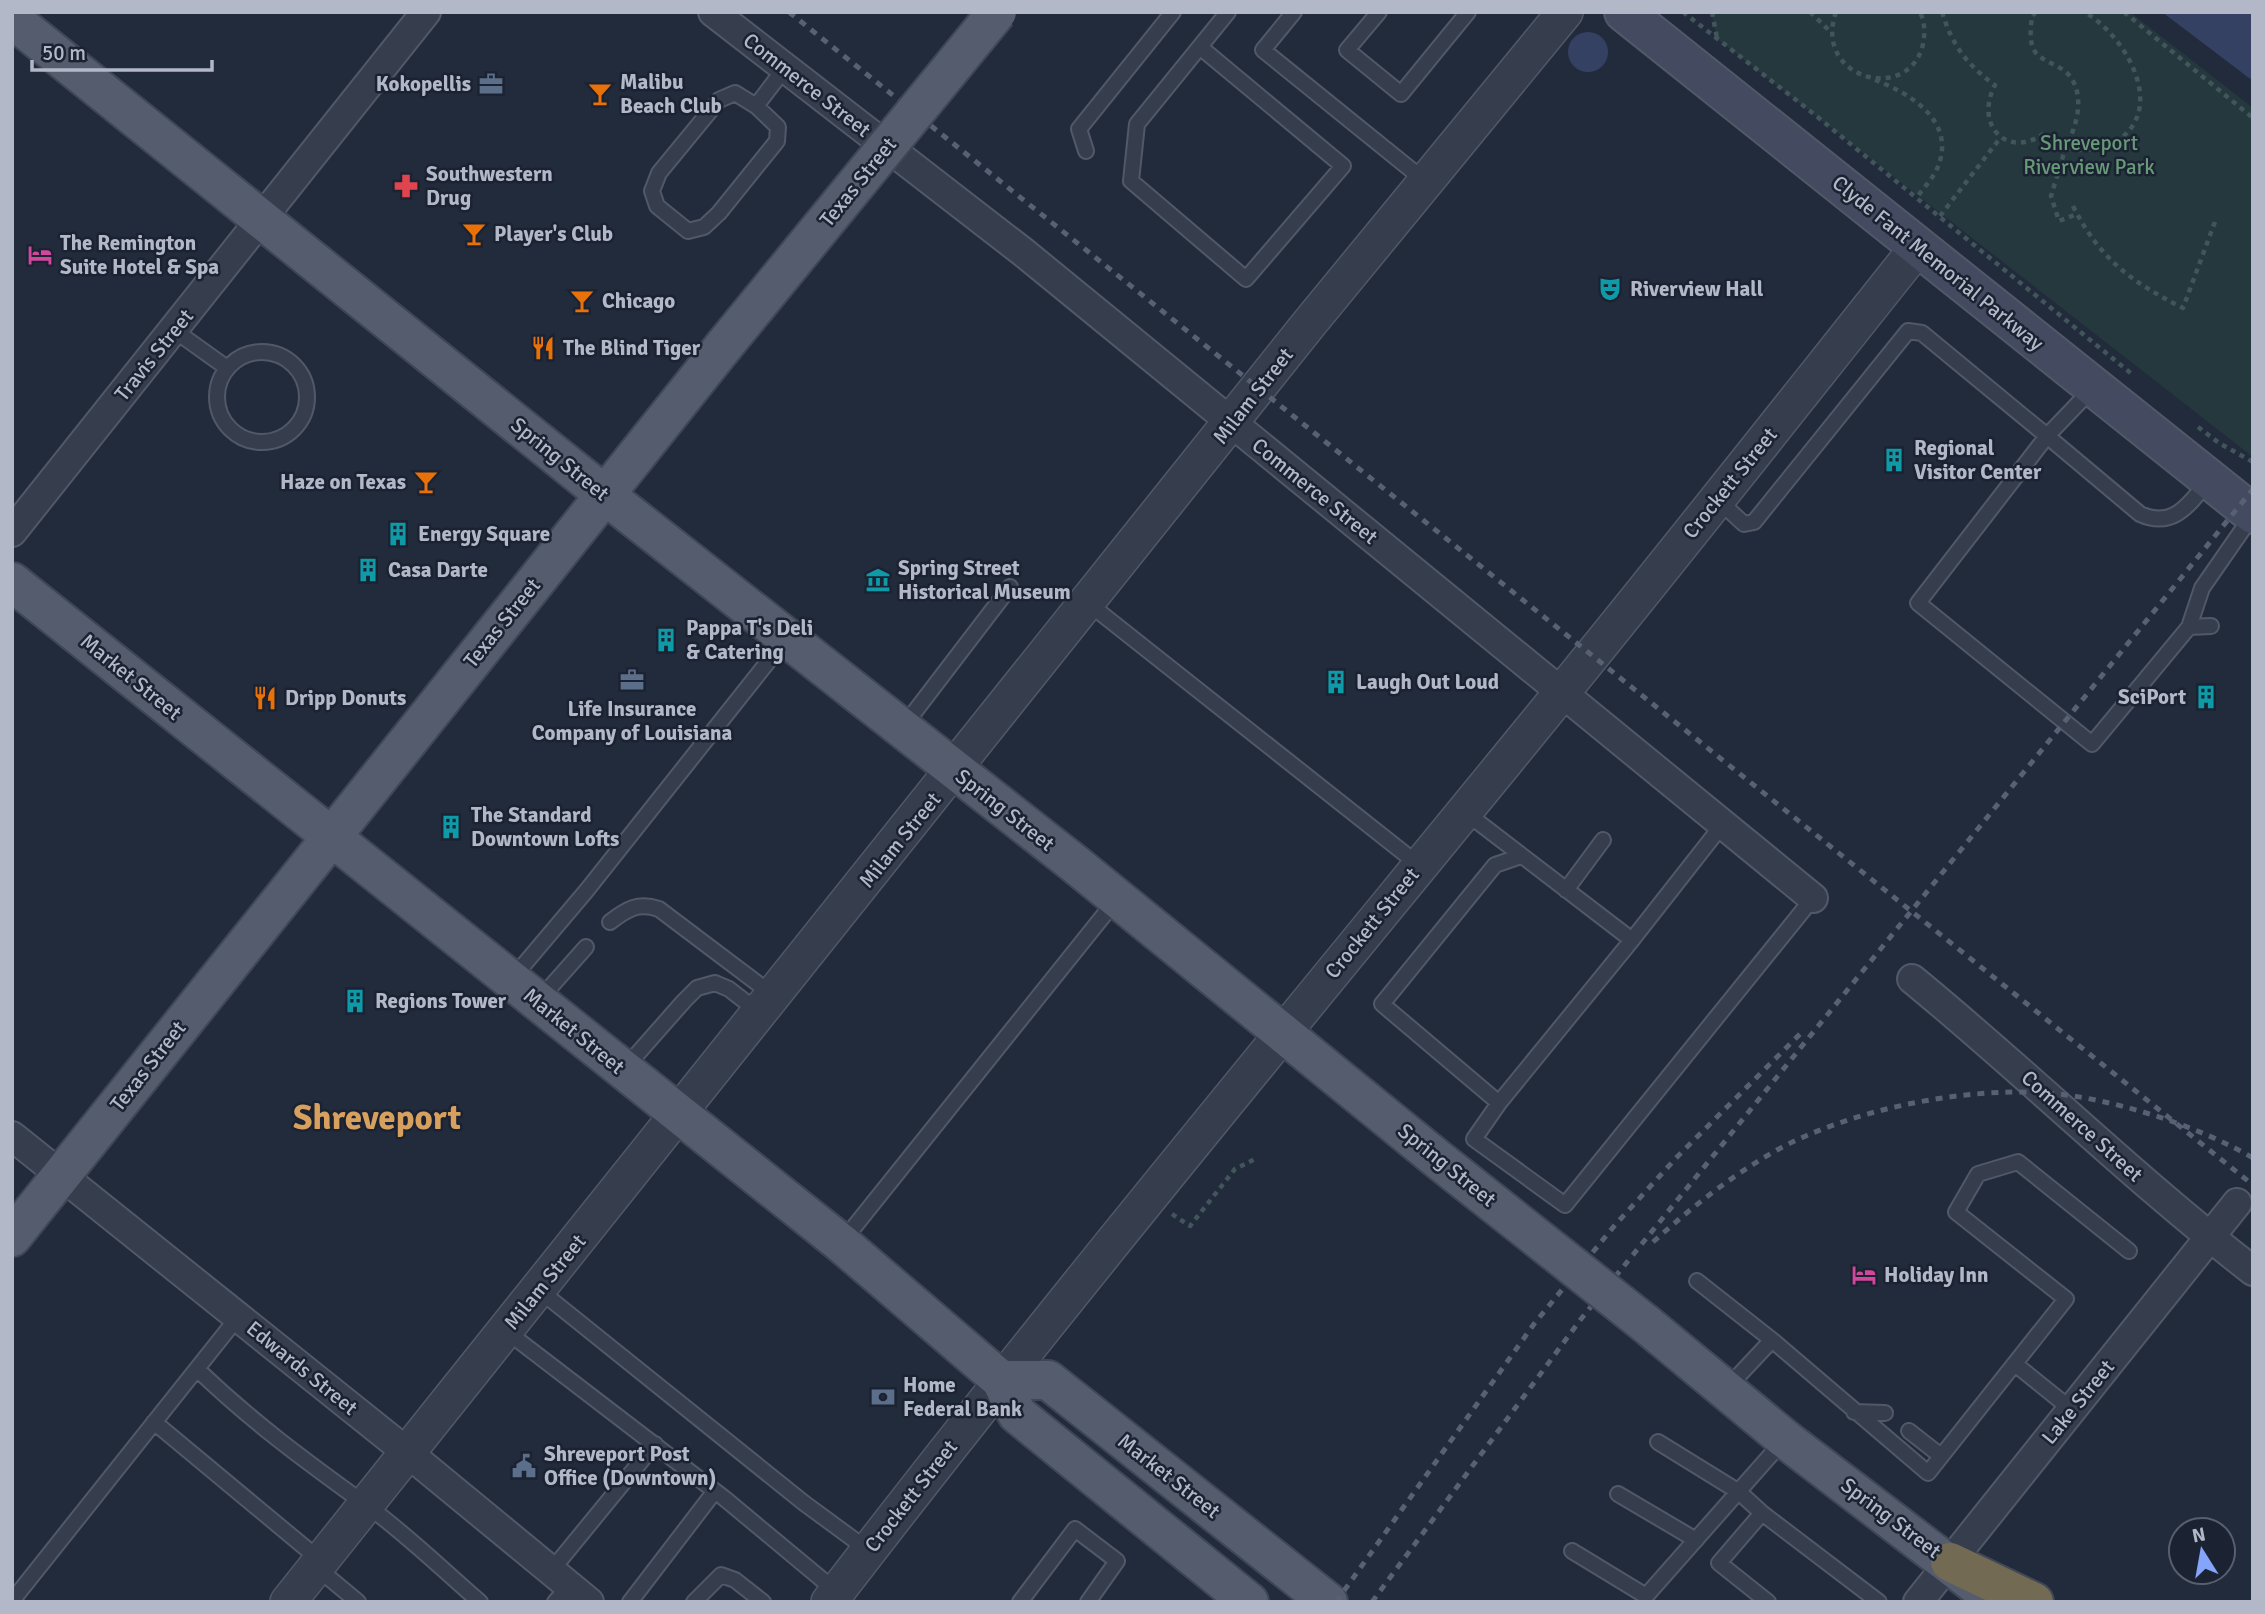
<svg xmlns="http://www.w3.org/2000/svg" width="2265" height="1614" viewBox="0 0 2265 1614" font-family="Signika,sans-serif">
	<rect width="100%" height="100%" fill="#222b3c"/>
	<!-- green -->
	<path fill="#24383d" d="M1711,12H2130L2253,108V457L1717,39Z"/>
	<!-- water -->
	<path fill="#344162" d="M2162,12H2253V81Z
		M1568 52a20 20 0 1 1 40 0a20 20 0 1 1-40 0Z"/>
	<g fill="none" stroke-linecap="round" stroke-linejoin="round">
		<!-- service casing -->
		<g stroke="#515867" stroke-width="18">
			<path id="service" d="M1294,12L1263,50L1425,181
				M1379,12L1347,50L1401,94L1468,12
				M1200,47L1343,166L1246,279L1131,181L1137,124L1228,12
				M756,106L778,127L777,141L719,213L704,227L688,231L657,206L652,191L659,173L719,100L735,93L756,106L785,68
				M1086,151L1079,129L1173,12
				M174,330L227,368
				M217 397a45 45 0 1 1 90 0a45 45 0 1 1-90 0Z
				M2209,480C2189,505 2173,529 2140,514L2047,436L1918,603L2092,744L2189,627L2211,626
				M1718,500L1744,524L1754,522L1908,331L1922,333L2047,436L2092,389
				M1088,603L1419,865
				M2189,627L2202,588L2252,516
				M903,727L1010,587
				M1465,812L1632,940L1723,824
				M1521,856L1495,865L1382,1004L1499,1103L1632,940
				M1566,890L1603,840
				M610,922C627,909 638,902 659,909L773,995
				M511,980L587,890L786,639
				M538,1001L586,947
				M624,1069L684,1001L697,988L715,983L729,989L760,1013
				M1499,1103L1474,1139L1565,1205L1813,898
				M842,1242L1116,900
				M1697,1281L1772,1340L1726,1389
				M539,1290L804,1503L868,1550
				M506,1331L724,1498L837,1592
				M1772,1340L1928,1473L2066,1299L1956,1212L1978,1174L2018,1162L2129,1251
				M2015,1364L2072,1410
				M197,1369C251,1421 304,1460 365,1504C405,1533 442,1569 480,1602
				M1854,1412L1885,1413
				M154,1422L320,1560
				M1909,1431L1941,1456
				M1658,1442L1739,1492L1762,1513
				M1618,1494L1696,1540
				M1572,1551L1646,1596L1784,1440
				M316,1567L358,1602
				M551,1571L655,1444
				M12,1601L238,1317
				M555,1602L569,1586
				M630,1602L715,1491
				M694,1602L721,1575L735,1580L763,1602
				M1020,1602L1075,1529L1117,1561L1088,1602
				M1768,1602L1719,1563L1762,1513L1879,1602"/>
		</g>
		<!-- minor casing -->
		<g stroke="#515867" stroke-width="32">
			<path id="minor" d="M713,12L1023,252L1813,898
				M12,532L426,12
				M1912,979C2028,1074 2134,1179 2253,1271
				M12,1136L408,1453L589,1602
				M1918,1602L2237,1203"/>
		</g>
		<!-- tertiary casing -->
		<g stroke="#515867" stroke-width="38">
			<path id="tertiary" d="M288,1602L1308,325L1565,12
				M829,1602C1067,1292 1317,993 1563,691C1683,544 1800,395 1918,247"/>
		</g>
		<!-- secondary casing -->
		<g stroke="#515867" stroke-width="42">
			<path id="secondary" d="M1624,12L2253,514"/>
		</g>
		<!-- primary casing -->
		<g stroke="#3f4655" stroke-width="42">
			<path id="primary" d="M12,19L605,495L1075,864L1440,1161
				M12,582L841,1243L1001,1380L1017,1414L1249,1602
				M12,1237L723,347
				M1646,1324L1785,1439L1976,1585
				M1001,1380H1048L1328,1602"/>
		</g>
		<!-- motorway casing -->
		<g stroke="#414857" stroke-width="42">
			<path id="motorway" d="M1950,1562L2034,1602"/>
		</g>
		<!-- path -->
		<path stroke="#42555b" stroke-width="4.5" stroke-dasharray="5 5" stroke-linecap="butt" d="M1683,12L1809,110L2133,375
			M1712,12L1717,38
			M1810,12L1832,33
			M1836,12C1812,80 1910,104 1923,44C1925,33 1925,23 1920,12
			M1942,12C1952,45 1967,65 1995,85C1974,125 2007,160 2045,133L2066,146L2051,196L2059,221L2077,214
			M2036,12L2032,16C2031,27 2028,43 2036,53C2044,62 2059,65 2068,74C2086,94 2077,126 2066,146C2076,152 2085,150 2097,148C2108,147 2113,145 2121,138C2166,104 2123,33 2084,12
			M2124,12L2253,118
			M1875,80C1912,94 1959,123 1936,171C1931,180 1923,189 1917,197
			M2073,206C2099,258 2131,282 2183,308L2216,219
			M1940,216L2001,137
			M2198,427L2219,443L2253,462
			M1172,1214L1190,1226L1235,1169L1255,1159"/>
		<!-- service -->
		<use href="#service" stroke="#363d4d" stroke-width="14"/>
		<!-- minor -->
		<use href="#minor" stroke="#363d4d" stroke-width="28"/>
		<!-- tertiary -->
		<use href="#tertiary" stroke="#363d4d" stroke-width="35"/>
		<!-- secondary -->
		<use href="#secondary" stroke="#444b60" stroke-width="38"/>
		<!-- primary -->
		<use href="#primary" stroke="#545c6d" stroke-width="38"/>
		<!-- motorway -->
		<use href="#motorway" stroke="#736a53" stroke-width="38"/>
		<!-- rail -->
		<path stroke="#586074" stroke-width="5" stroke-dasharray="7 7" stroke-linecap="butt" d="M789,12L2253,1185
			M1653,1242C1692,1207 1731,1176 1777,1150C1850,1110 1962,1087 2046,1093C2109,1097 2199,1126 2253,1158
			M1336,1602L1534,1324L1615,1225L1678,1156L1801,1033
			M1372,1602L1581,1319L2253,489"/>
		<!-- primary-bridge casing -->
		<g stroke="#3f4655" stroke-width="42" stroke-linecap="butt">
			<path id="primary-bridge" d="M723,347L997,12
				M1440,1161L1646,1324"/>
		</g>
		<!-- primary-bridge -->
		<use href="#primary-bridge" stroke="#545c6d" stroke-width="38"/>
	</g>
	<!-- icons -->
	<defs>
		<g id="office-bare" transform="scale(1.89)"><path d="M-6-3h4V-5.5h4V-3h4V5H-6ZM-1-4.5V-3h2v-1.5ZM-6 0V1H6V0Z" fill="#5c6f8a" stroke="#1b2231" stroke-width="2.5" paint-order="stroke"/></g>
		<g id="bar-bare" transform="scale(1.89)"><path d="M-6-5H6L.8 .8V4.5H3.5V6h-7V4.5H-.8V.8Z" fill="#e8710a" stroke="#1b2231" stroke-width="2.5" paint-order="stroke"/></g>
		<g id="pharmacy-bare" transform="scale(1.89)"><path d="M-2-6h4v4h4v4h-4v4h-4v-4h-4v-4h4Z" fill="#e0444e" stroke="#1b2231" stroke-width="2.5" paint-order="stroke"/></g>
		<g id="hotel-bare" transform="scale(1.89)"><path d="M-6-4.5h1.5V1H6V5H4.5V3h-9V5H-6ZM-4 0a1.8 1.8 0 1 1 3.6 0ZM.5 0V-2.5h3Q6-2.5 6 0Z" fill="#d1479c" stroke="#1b2231" stroke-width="2.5" paint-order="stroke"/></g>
		<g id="theatre-bare" transform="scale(1.89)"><path d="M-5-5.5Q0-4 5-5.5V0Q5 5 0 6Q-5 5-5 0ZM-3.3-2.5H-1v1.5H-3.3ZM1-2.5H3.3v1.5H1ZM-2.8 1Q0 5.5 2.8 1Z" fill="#0f9aa8" stroke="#1b2231" stroke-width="2.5" paint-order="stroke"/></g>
		<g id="restaurant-bare" transform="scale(1.89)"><path d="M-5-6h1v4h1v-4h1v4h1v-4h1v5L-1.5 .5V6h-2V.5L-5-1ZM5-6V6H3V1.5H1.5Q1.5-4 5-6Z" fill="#e8710a" stroke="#1b2231" stroke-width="2.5" paint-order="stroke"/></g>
		<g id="building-bare" transform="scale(1.89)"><path d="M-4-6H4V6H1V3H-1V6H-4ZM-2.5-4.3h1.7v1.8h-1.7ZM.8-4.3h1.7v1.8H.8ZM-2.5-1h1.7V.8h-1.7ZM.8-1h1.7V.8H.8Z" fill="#0f9aa8" stroke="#1b2231" stroke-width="2.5" paint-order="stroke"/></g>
		<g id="museum-bare" transform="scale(1.89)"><path d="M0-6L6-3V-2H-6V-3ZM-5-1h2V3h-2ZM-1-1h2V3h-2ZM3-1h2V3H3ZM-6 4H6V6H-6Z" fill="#0f9aa8" stroke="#1b2231" stroke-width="2.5" paint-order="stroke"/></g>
		<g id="bank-bare" transform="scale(1.89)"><path d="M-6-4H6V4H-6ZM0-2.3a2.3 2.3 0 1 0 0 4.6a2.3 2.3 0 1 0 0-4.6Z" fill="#5c6f8a" stroke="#1b2231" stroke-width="2.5" paint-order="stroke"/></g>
		<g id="civic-bare" transform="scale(1.89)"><path d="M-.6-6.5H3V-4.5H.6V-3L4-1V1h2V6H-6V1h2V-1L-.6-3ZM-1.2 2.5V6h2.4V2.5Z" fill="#5c6f8a" stroke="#1b2231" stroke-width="2.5" paint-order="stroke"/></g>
	</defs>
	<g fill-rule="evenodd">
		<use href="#office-bare" x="491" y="84"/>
		<use href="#bar-bare" x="600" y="94"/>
		<use href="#pharmacy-bare" x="406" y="186"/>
		<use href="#bar-bare" x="474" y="234"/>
		<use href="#hotel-bare" x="40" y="255"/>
		<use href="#theatre-bare" x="1610" y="289"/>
		<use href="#bar-bare" x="582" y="301"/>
		<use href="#restaurant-bare" x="543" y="348"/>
		<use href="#building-bare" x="1894" y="460"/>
		<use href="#bar-bare" x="426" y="482"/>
		<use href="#building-bare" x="398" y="534"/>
		<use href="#building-bare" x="368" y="570"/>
		<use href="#museum-bare" x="878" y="580"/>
		<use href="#building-bare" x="666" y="640"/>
		<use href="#office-bare" x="632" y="680"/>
		<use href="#building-bare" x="1336" y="682"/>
		<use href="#building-bare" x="2206" y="697"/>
		<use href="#restaurant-bare" x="265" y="698"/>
		<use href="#building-bare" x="451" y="827"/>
		<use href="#building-bare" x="355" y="1001"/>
		<use href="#hotel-bare" x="1864" y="1275"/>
		<use href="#bank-bare" x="883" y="1397"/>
		<use href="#civic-bare" x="524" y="1466"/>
	</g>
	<g text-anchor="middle" stroke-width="5" stroke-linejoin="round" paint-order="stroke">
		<!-- poi labels -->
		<g font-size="21" font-weight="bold" fill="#b2b8c8" stroke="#1b2231" text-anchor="start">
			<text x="620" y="89">Malibu<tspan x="620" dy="24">Beach Club</tspan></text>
			<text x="471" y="91" text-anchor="end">Kokopellis</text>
			<text x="426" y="181">Southwestern<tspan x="426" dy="24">Drug</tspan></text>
			<text x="494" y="241">Player's Club</text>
			<text x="60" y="250">The Remington<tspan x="60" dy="24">Suite Hotel &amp; Spa</tspan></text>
			<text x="1630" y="296">Riverview Hall</text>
			<text x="602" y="308">Chicago</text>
			<text x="563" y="355">The Blind Tiger</text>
			<text x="1914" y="455">Regional<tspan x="1914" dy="24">Visitor Center</tspan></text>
			<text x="406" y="489" text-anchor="end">Haze on Texas</text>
			<text x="418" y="541">Energy Square</text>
			<text x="898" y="575">Spring Street<tspan x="898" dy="24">Historical Museum</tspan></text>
			<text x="388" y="577">Casa Darte</text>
			<text x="686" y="635">Pappa T's Deli<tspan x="686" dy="24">&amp; Catering</tspan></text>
			<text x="1356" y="689">Laugh Out Loud</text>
			<text x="2186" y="704" text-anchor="end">SciPort</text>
			<text x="285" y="705">Dripp Donuts</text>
			<text x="632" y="716" text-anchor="middle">Life Insurance<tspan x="632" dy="24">Company of Louisiana</tspan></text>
			<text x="471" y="822">The Standard<tspan x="471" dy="24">Downtown Lofts</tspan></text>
			<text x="375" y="1008">Regions Tower</text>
			<text x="1884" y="1282">Holiday Inn</text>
			<text x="903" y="1392">Home<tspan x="903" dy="24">Federal Bank</tspan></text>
			<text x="544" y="1461">Shreveport Post<tspan x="544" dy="24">Office (Downtown)</tspan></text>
		</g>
		<!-- street labels -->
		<g font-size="21" fill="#b2b8c8" stroke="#1b2231">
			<text transform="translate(807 85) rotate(38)" y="7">Commerce Street</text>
			<text transform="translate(858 182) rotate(-51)" y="7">Texas Street</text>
			<text transform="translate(1938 263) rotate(39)" y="7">Clyde Fant Memorial Parkway</text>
			<text transform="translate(154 355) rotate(-51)" y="7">Travis Street</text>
			<text transform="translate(1253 396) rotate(-52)" y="7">Milam Street</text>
			<text transform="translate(560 459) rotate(39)" y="7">Spring Street</text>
			<text transform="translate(1730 483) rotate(-51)" y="7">Crockett Street</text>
			<text transform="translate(1315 491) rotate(39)" y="7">Commerce Street</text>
			<text transform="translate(502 623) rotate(-51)" y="7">Texas Street</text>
			<text transform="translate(131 677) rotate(39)" y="7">Market Street</text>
			<text transform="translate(1005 810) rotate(38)" y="7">Spring Street</text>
			<text transform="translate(900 840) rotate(-51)" y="7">Milam Street</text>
			<text transform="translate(1372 923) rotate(-51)" y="7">Crockett Street</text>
			<text transform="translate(574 1031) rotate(39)" y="7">Market Street</text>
			<text transform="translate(148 1066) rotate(-52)" y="7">Texas Street</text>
			<text transform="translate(2082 1126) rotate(42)" y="7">Commerce Street</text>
			<text transform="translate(1447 1165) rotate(39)" y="7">Spring Street</text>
			<text transform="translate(545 1282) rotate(-51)" y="7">Milam Street</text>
			<text transform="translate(302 1368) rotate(39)" y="7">Edwards Street</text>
			<text transform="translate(2078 1402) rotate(-51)" y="7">Lake Street</text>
			<text transform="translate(1169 1476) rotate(38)" y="7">Market Street</text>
			<text transform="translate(911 1496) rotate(-52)" y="7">Crockett Street</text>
			<text transform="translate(1891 1518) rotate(37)" y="7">Spring Street</text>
		</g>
		<!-- park labels -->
		<g font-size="21" fill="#689a79" stroke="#1b2231">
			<text x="2089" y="150">Shreveport<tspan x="2089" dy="24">Riverview Park</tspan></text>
		</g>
		<!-- town labels -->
		<g font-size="35" font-weight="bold" fill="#d7a05e" stroke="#1b2231">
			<text x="377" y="1129">Shreveport</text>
		</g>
	</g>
	<!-- border -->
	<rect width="2265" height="1614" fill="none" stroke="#b2b8c8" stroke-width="28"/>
	<!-- north arrow -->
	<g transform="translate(2202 1551) rotate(349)"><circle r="33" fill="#1b2231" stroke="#575e6d" stroke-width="2"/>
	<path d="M0-5L12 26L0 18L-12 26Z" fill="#85a5fa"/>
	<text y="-10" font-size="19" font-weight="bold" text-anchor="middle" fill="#b2b8c8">N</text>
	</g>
	<!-- scale -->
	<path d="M32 60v10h180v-10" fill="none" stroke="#b2b8c8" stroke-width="3.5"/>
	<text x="42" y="60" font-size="21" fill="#b2b8c8" stroke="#1b2231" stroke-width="5" paint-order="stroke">50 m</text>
</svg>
